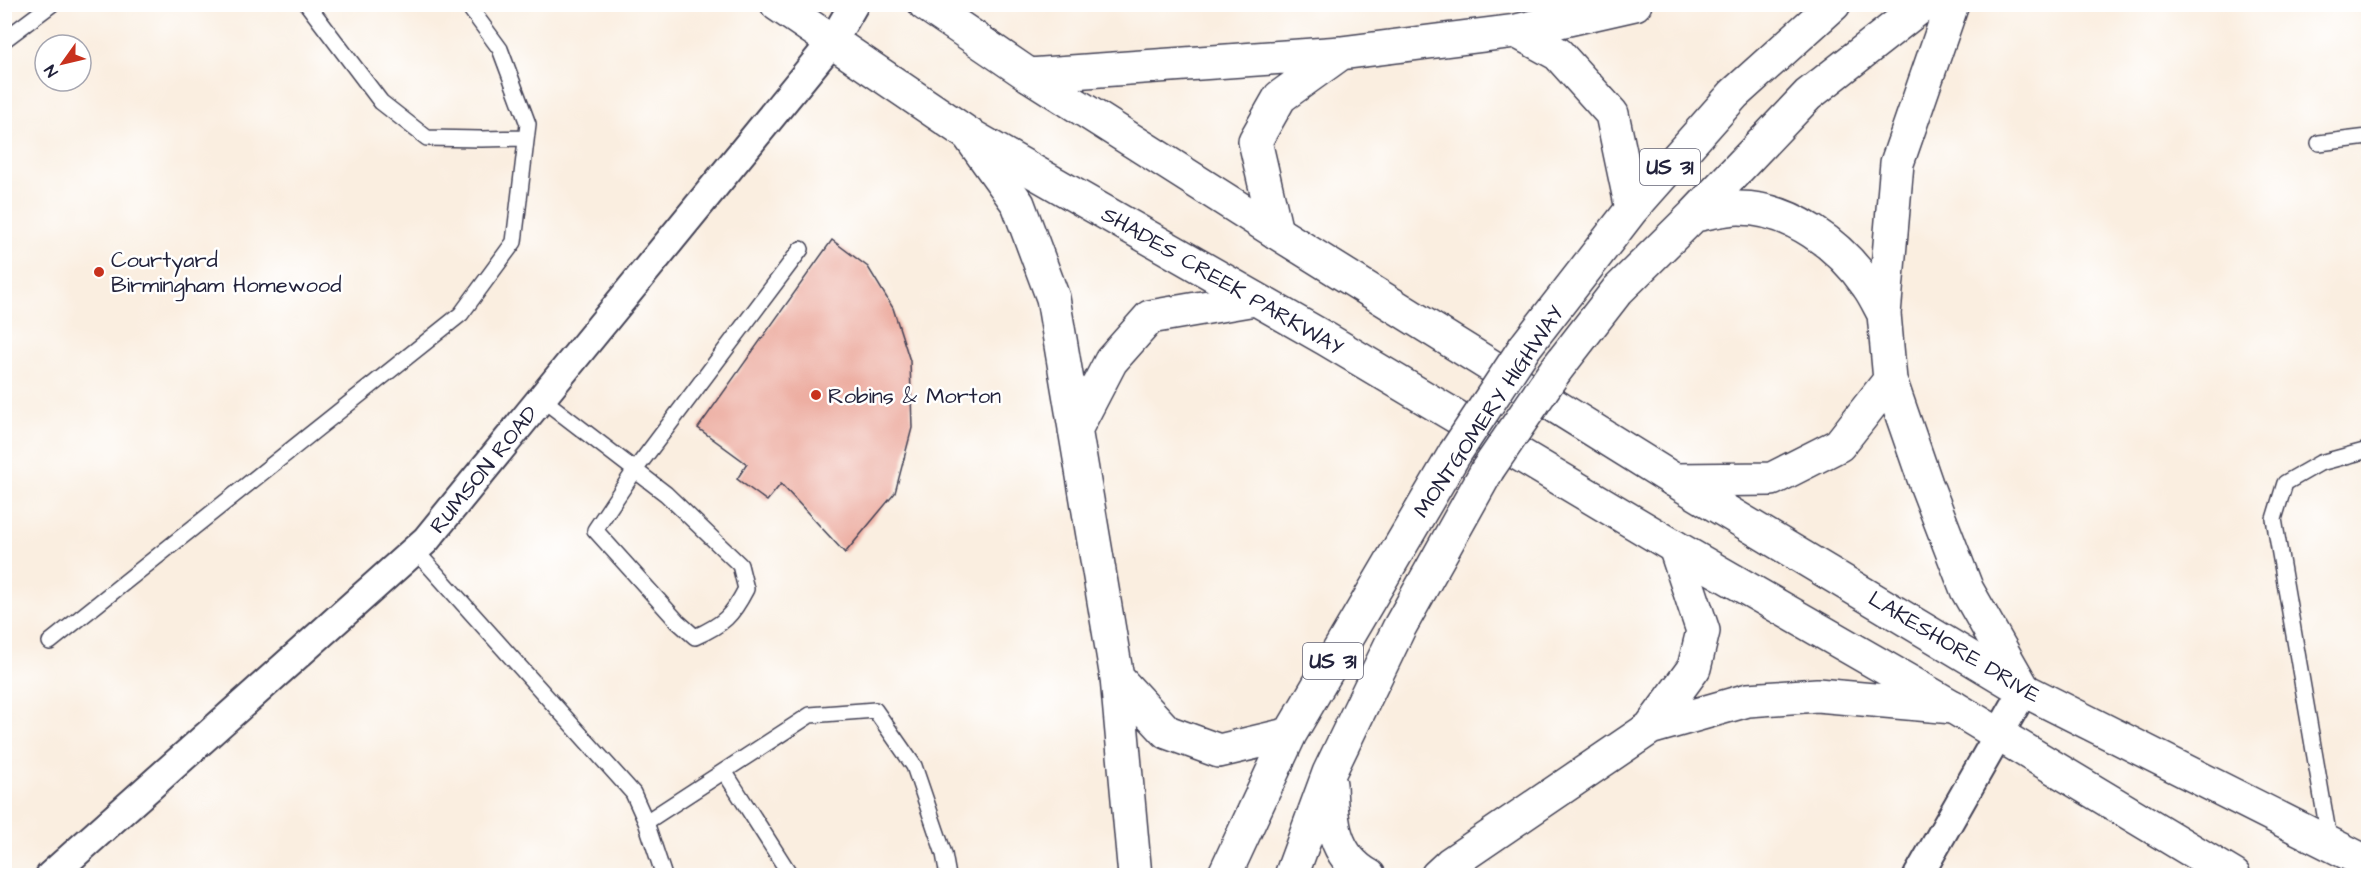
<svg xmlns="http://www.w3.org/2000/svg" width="2373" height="880" viewBox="0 0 2373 880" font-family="'Architects Daughter',sans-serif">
	<rect width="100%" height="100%" fill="#fff"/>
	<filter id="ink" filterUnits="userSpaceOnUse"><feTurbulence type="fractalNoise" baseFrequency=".0167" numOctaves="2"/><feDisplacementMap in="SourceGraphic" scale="12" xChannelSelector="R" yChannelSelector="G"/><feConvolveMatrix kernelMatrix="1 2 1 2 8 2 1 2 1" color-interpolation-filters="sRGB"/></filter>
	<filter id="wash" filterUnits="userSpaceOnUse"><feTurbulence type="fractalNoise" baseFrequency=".008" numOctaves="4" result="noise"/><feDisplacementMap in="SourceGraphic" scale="24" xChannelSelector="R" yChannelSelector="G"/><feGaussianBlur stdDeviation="1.35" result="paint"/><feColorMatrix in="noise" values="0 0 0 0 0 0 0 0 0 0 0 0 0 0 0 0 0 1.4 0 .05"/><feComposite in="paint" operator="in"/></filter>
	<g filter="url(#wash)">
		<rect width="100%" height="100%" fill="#faeee0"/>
		<g id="blocks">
			<!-- building -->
			<path fill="#edaea2" d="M832,240L868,267L893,308L910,361L912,428L895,493L845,553L781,484L767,501L737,479L747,464L698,428Z"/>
		</g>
	</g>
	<g filter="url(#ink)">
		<use href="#blocks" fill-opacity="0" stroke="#424154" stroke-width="1.5"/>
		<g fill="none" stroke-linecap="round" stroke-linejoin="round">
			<!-- lane casing -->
			<g stroke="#424154" stroke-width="18">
				<path id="lane" d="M307,4L381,102L427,138L481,139L526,138
					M4,40L52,4
					M2319,143L2368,137
					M541,398L666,494L740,565L746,589C732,616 724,624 695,637L677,621L595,530L635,470L801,249
					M415,550L633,793L646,822L664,876
					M50,642L461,314L514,242L528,124L500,49L467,4
					M724,771L791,876
					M646,822L810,715L875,710L914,766L944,854L948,876
					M2330,844L2274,519L2285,483L2320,463L2368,450"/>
			</g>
			<!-- street casing -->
			<g stroke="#424154" stroke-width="32">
				<path id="street" d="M50,876L426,540L832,42L854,4
					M1918,876L2024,690"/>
			</g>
			<!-- secondary casing -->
			<g stroke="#424154" stroke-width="36">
				<path id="secondary" d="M777,4L968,134L1326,339L1675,547L1953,707L2234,876
					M925,4L1029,75L1276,232L1674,480L2024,690L2368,863"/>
			</g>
			<!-- primary casing -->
			<g stroke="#424154" stroke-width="36">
				<path id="primary" d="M1952,4L1897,163L1884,314L1890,380L1926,484L1967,590L2024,690
					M1516,31L1558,54L1612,114L1632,209
					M1029,75L1341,53L1516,31L1635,4
					M968,134L1018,204L1053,298L1117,678L1135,876
					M1694,215C1708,213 1724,208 1739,208C1791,208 1840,245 1868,286C1874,294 1879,305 1884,314
					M1276,232L1255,141L1280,97L1341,53
					M1525,347L1632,209L1734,94L1834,4
					M1555,371L1617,291L1694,215L1808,95L1924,4
					M1075,430L1111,361L1150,317L1255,299
					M1674,480L1772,479L1839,445L1890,380
					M1117,678L1167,732L1219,751L1290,734
					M1650,728L1694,668L1703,631L1675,547
					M1330,784C1331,821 1333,856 1369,876
					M1224,876L1290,734L1455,453
					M1291,876L1329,773L1399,628L1488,469
					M1437,876L1450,864L1650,728L1748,700L1817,695L1953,707"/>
			</g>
			<!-- lane -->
			<use href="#lane" stroke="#fff" stroke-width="15"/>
			<!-- street -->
			<use href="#street" stroke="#fff" stroke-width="28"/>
			<!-- secondary -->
			<use href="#secondary" stroke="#fff" stroke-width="33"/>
			<!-- primary -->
			<use href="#primary" stroke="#fff" stroke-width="33"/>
			<!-- primary-bridge casing -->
			<g stroke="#424154" stroke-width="36" stroke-linecap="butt">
				<path id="primary-bridge" d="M1455,453L1525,347
					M1488,469L1555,371"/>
			</g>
			<!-- primary-bridge -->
			<use href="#primary-bridge" stroke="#fff" stroke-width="33"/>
		</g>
	</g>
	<!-- markers -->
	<g fill="#c8321e" stroke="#fff" stroke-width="2">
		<circle cx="99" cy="272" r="6"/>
		<circle cx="816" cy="395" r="6"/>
	</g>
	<g text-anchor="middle" stroke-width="5" stroke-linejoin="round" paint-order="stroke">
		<!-- shield labels -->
		<g fill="#fff" stroke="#646476" stroke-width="1.5">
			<rect x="1640" y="149" width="60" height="36" rx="4.5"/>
			<rect x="1303" y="643" width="60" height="36" rx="4.5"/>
		</g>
		<g font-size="21" font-weight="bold" fill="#22223b">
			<text x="1670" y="174">US 31</text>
			<text x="1333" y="668">US 31</text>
		</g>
		<!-- poi labels -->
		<g font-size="22" fill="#22223b" stroke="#fff" text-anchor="start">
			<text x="111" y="267">Courtyard<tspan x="111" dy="25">Birmingham Homewood</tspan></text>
			<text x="828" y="403">Robins &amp; Morton</text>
		</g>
		<!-- street labels -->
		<g font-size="22" fill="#22223b" stroke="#fff">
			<text transform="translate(1223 280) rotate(30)" y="8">SHADES CREEK PARKWAY</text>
			<text transform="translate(1488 411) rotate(-56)" y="8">MONTGOMERY HIGHWAY</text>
			<text transform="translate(483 469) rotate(-51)" y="8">RUMSON ROAD</text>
			<text transform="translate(1955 646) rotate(31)" y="8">LAKESHORE DRIVE</text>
		</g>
	</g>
	<!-- margin -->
	<rect width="2373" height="880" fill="none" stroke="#fff" stroke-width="24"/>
	<!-- north arrow -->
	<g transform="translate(63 63) rotate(236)"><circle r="28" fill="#ffffff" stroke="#a7a7b1" stroke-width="1.5"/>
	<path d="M0-4.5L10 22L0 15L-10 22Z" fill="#c8321e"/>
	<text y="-9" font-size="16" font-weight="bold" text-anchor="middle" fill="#22223b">N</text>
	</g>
</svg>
